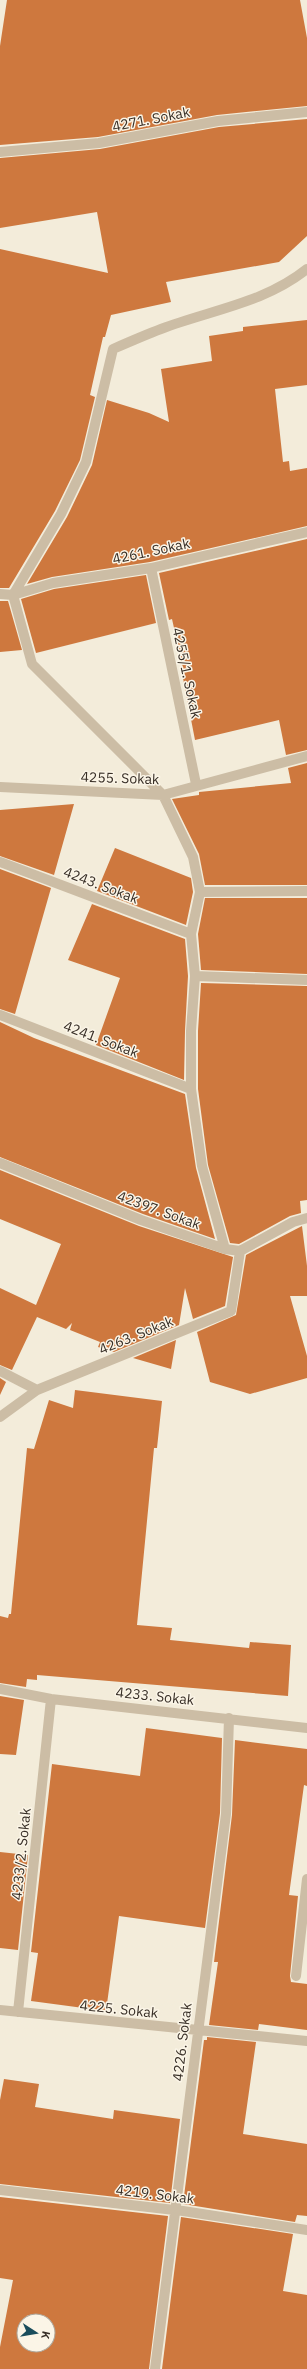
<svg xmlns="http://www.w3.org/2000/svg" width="307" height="2369" viewBox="0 0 307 2369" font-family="'IBM Plex Sans',sans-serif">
	<rect width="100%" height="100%" fill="#f3ecda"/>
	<!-- building -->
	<path fill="#ce783e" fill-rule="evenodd" d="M7,0H300L307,38V106L217,115L98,137L0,145V46Z
		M307,119V236L279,262L166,282L171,302L111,315L105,337H103L90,395L95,397L80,460L55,511L9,588H0V249L108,273L97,212L0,228V158L100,149L219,127Z
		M307,320V385L275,389L283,462L289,461L290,471L307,468V526L150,562L52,577L27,584L67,517L92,465L107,400L149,413L169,422L161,369L212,361L209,336L243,331V327Z
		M307,539V750L286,755L279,720L195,740L183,678L185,677L172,619L169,620L159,573Z
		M146,575L156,623L36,653L21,599L54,589Z
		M0,601H8L22,650L0,652Z
		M307,763V885H205L199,854L172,799L199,795V792L291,783L288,768Z
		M74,804L54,875L0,856V810Z
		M115,848L191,878L193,892L186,925L97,891Z
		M0,869L51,888L15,1014L0,1009Z
		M205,898H307V974L201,970L198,934Z
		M92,904L185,939L188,976L185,1031L184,1080L96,1045L120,978L68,960Z
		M201,983L307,986V1200L300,1201L301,1213L290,1216L239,1244L230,1243L208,1165L198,1089V1031Z
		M0,1022L34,1038L185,1094L196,1168L215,1239L143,1214L0,1157Z
		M0,1170L139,1226L233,1257L225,1306L193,1319L185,1288L179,1325L114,1352L98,1347L100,1342L70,1330L72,1323L66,1329L37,1317L12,1370L0,1365V1288L36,1305L61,1244L0,1219Z
		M302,1226L307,1266V1296H290L307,1356V1378L250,1394L210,1382L197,1332L236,1315L246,1255Z
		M176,1340L171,1369L133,1358Z
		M0,1378L6,1382L0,1395Z
		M75,1390L162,1401L157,1448H154L137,1625L172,1628L170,1640L249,1648L250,1642L291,1645L288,1696L37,1675V1680L27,1679L26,1687L0,1683V1616L8,1618L9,1614H11L27,1448L34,1449L49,1400L73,1408Z
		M0,1696L24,1700L16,1755L0,1754Z
		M146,1728L222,1738L220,1813L205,1928L119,1916L106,2011L31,2001L38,1953L31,1952L52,1764L140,1776Z
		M235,1740L307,1749V1786L304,1785L289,1895L298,1896L290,1976L291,1982L307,1984V2030L259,2024L258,2030L209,2025L218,1962H214L232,1815Z
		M0,1852L28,1855L18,1950L0,1948Z
		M207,2037L256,2042L243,2134L307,2144V2216L297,2215L295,2222L183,2204L204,2040H207Z
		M4,2079L39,2084L35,2107L113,2119L114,2110L180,2119L170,2203L0,2184V2100Z
		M0,2197L168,2216L149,2369H0V2347L13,2280L0,2278ZM24,2321H48V2345H24Z
		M181,2217L293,2234L283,2291L307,2295V2369H162Z"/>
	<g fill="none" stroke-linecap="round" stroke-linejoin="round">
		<!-- minor -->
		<path stroke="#ccbda5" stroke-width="10" d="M0,152L99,143L218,121L307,112
			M151,568L196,784
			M0,594L13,595L53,583L151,568L307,532
			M0,787L163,795L307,756
			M0,862L191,934
			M200,892L307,891
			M195,976L307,980
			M0,1015L191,1089
			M0,1163L141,1220L225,1249L240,1251L293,1222L307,1218
			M225,1249L202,1166L191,1089V1031L195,976L191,934L200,892L193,857L163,795L32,664L13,595L61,514L86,462L113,349C129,342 145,335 161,329C211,310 265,303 307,269
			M0,1371L37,1390
			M0,1417L37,1390L231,1311L240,1251
			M0,1689L51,1699L307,1728
			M296,1976L307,1879
			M0,2010L307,2041
			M18,2012L51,1699
			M0,2190L183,2211L307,2230
			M155,2369L226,1814L229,1718"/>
	</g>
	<g text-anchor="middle" stroke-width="3" stroke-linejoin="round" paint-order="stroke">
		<!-- street labels -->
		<g font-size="14" fill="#382f27" stroke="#fbf5e7">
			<text transform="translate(151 119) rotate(-11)" y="5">4271. Sokak</text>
			<text transform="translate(151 551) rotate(-12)" y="5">4261. Sokak</text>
			<text transform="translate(187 673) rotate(78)" y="5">4255/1. Sokak</text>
			<text transform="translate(120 778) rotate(2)" y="5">4255. Sokak</text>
			<text transform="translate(101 885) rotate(21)" y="5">4243. Sokak</text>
			<text transform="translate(101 1039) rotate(21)" y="5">4241. Sokak</text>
			<text transform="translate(159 1210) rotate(20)" y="5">42397. Sokak</text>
			<text transform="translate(136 1335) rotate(-22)" y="5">4263. Sokak</text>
			<text transform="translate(155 1696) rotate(6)" y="5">4233. Sokak</text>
			<text transform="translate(21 1854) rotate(-84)" y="5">4233/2. Sokak</text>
			<text transform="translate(119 2009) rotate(6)" y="5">4225. Sokak</text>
			<text transform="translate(182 2042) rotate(-83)" y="5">4226. Sokak</text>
			<text transform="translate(155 2194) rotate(7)" y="5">4219. Sokak</text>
		</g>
	</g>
	<!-- north arrow -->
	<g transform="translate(36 2333) rotate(102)"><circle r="19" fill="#fbf5e7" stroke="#ada69a"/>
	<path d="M0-3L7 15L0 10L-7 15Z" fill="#1a4d5c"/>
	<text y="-6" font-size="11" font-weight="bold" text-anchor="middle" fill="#382f27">K</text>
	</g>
</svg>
